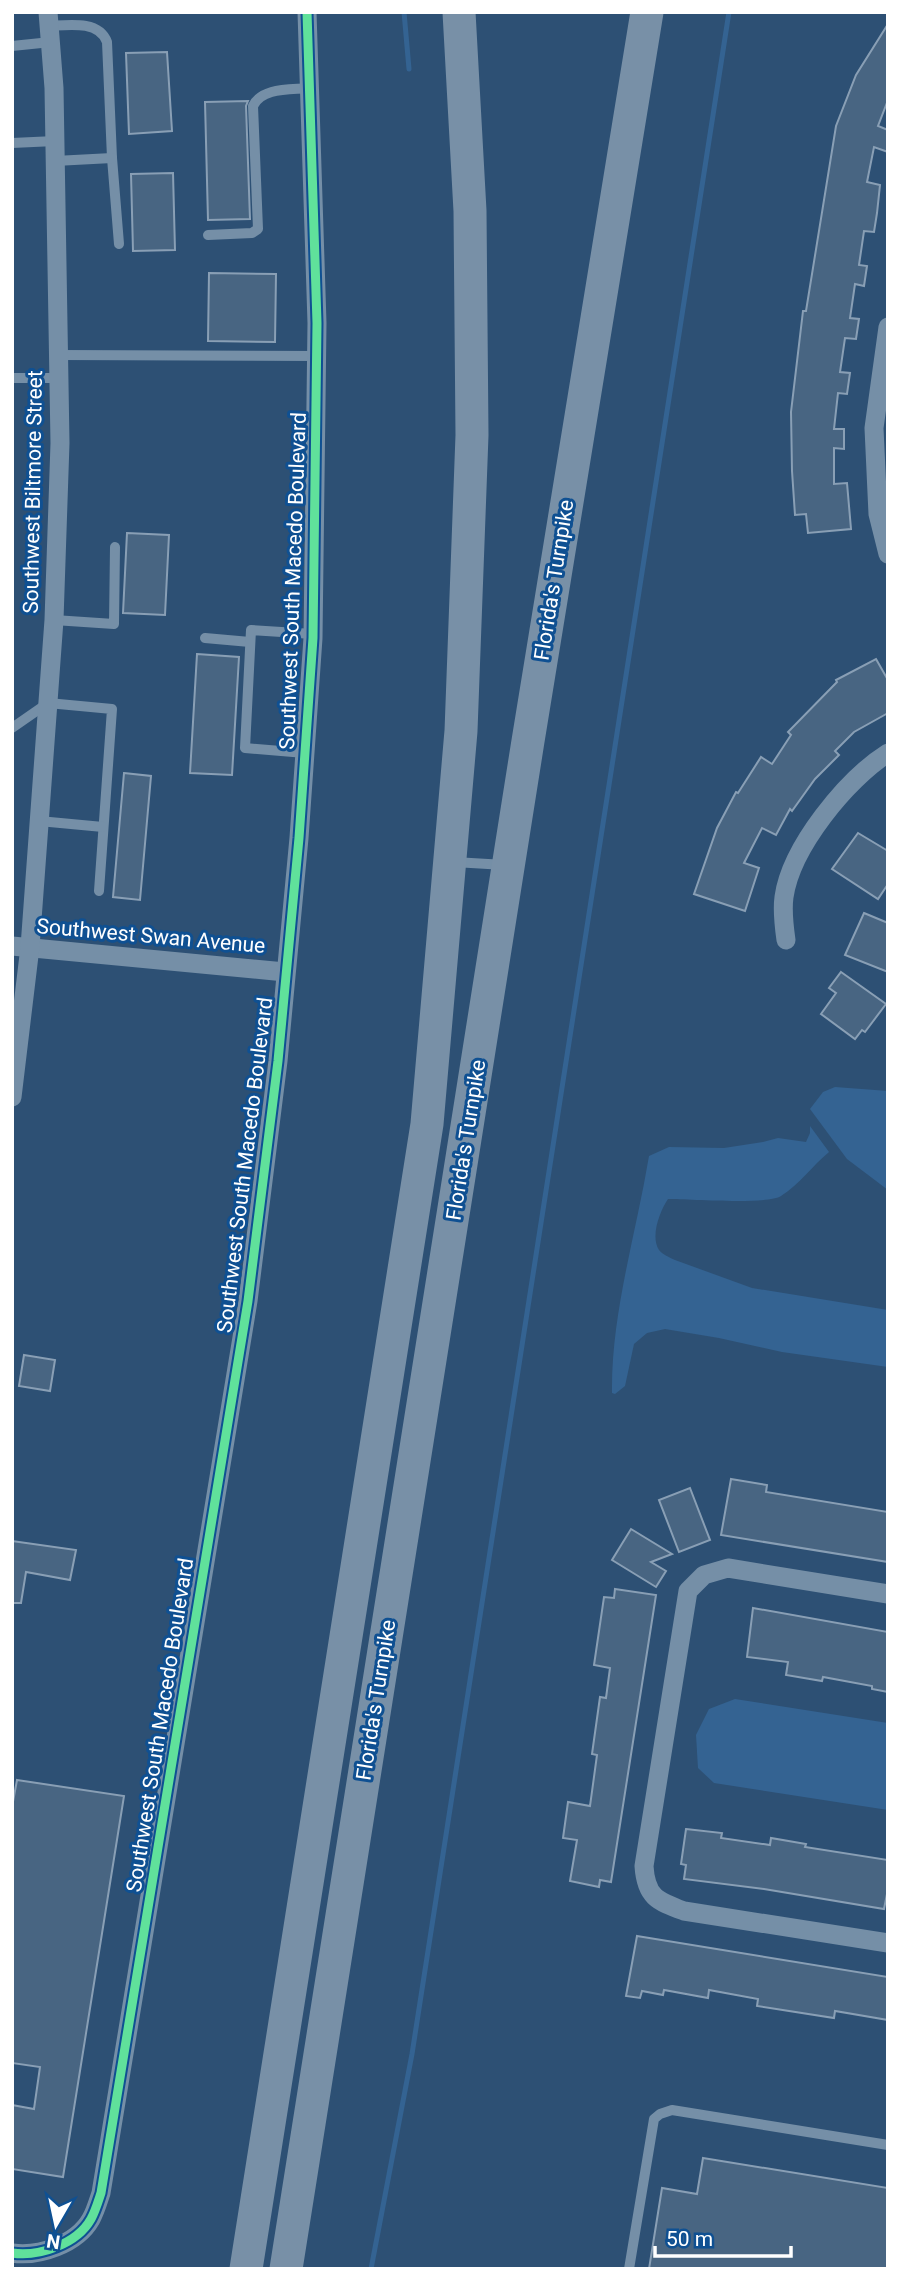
<svg xmlns="http://www.w3.org/2000/svg" width="900" height="2281" viewBox="0 0 900 2281" font-family="Roboto,sans-serif">
	<style>
		.water { fill: #346392 }
		.lines { fill: none; stroke-linecap: round; stroke-linejoin: round }
		.stream { stroke: #346392; stroke-width: 5 }
		.building { fill: #486582; stroke: #899fb5; stroke-width: 2 }
		.service { stroke: #758fa7; stroke-width: 10 }
		.minor { stroke: #758fa7; stroke-width: 19 }
		.motorway { stroke: #7890a7; stroke-width: 33 }
		.cycleway-casing { stroke: #0f5092; stroke-width: 13 }
		.cycleway { stroke: #60e19b; stroke-width: 9 }
		.labels { text-anchor: middle; dominant-baseline: central; stroke-width: 6; stroke-linejoin: round; paint-order: stroke }
		.street-label { font-size: 21px; fill: #fff; stroke: #0f5092 }
	</style>
	<rect width="100%" height="100%" fill="#2d5074"/>
	<g class="water">
		<polygon points="835,1087 888,1091 888,1190 847,1159 810,1109 823,1092"/>
		<path d="M810 1126 829 1152C812 1166 800 1184 781 1196 768 1205 688 1199 668 1199 660 1211 650 1236 659 1250 663 1255 669 1257 675 1260L752 1288 888 1310V1367L782 1352 719 1338 665 1329 647 1333 634 1344 625 1386 615 1394 612 1393C611 1313 636 1235 649 1156L669 1147 724 1148 763 1142 778 1138 806 1142 810 1133Z"/>
		<polygon points="735,1699 888,1723 888,1810 714,1783 698,1768 696,1735 709,1709"/>
	</g>
	<g class="lines">
		<g class="stream">
			<polyline points="404,12 409,69"/>
			<polyline points="371,2269 412,2054 729,12"/>
		</g>
	</g>
	<g class="building">
		<polygon points="888,24 888,100 878,126 888,130 888,152 874,147 867,182 880,185 877,213 874,232 864,231 859,265 867,266 864,286 855,284 850,318 859,319 856,339 845,338 840,372 850,373 847,394 838,393 834,429 844,429 844,449 834,448 834,484 847,483 851,529 808,533 806,514 795,515 792,471 791,412 803,311 806,311 836,126 856,75"/>
		<polygon points="167,52 172,131 129,134 126,53"/>
		<polygon points="248,101 246,106 250,219 208,220 205,102"/>
		<polygon points="173,173 175,250 133,251 131,174"/>
		<polygon points="209,273 276,274 275,342 208,341"/>
		<polygon points="127,533 169,535 165,615 123,613"/>
		<polygon points="197,654 239,657 232,775 190,773"/>
		<polygon points="876,659 888,680 888,713 854,732 835,751 839,755 815,779 792,811 790,809 776,835 762,828 744,863 759,868 745,911 694,894 717,828 736,792 738,793 761,757 772,764 791,735 788,732 837,682 836,680"/>
		<polygon points="124,773 151,776 140,900 113,897"/>
		<polygon points="858,833 888,851 888,884 878,899 832,869"/>
		<polygon points="864,913 888,923 888,972 845,955"/>
		<polygon points="841,972 886,1004 865,1032 862,1030 855,1039 821,1014 836,993 829,988"/>
		<polygon points="24,1355 55,1360 50,1391 19,1386"/>
		<polygon points="731,1479 767,1485 766,1492 888,1512 888,1562 721,1535"/>
		<polygon points="690,1488 710,1540 679,1552 659,1500"/>
		<polygon points="631,1529 672,1554 651,1562 666,1571 656,1587 612,1560"/>
		<polygon points="12,1541 76,1550 70,1580 26,1572 21,1603 12,1603"/>
		<polygon points="615,1589 656,1595 611,1882 600,1880 599,1887 570,1881 577,1840 563,1838 568,1802 590,1806 597,1755 592,1754 600,1697 606,1698 610,1668 594,1665 604,1597 614,1598"/>
		<polygon points="753,1608 888,1632 888,1692 872,1689 872,1686 823,1677 822,1681 786,1675 788,1662 747,1657"/>
		<polygon points="17,1780 124,1796 63,2177 12,2169 12,2105 34,2109 40,2067 12,2063 12,1807"/>
		<polygon points="686,1829 722,1833 721,1838 770,1845 771,1838 806,1844 805,1847 888,1860 888,1889 884,1909 764,1889 684,1879 686,1865 681,1864"/>
		<polygon points="637,1936 888,1977 888,2020 835,2011 834,2018 757,2006 758,1999 709,1990 708,1998 664,1990 663,1995 642,1991 640,1998 626,1996"/>
		<polygon points="703,2158 888,2188 888,2269 649,2269 662,2188 697,2194"/>
	</g>
	<g class="lines">
		<g class="service">
			<path d="M49 26C68 25 99 20 107 42L112 158 119 244"/>
			<polyline points="12,46 51,42"/>
			<polyline points="12,143 55,141"/>
			<polyline points="55,161 112,158"/>
			<path d="M208 235 252 233 258 229 253 106C262 87 291 90 309 88"/>
			<polyline points="58,355 317,356"/>
			<polyline points="12,378 58,378"/>
			<polyline points="54,620 114,624 115,547"/>
			<polyline points="205,638 250,642"/>
			<polyline points="12,728 48,703 112,709 99,891"/>
			<polyline points="305,753 245,748 251,630 313,634"/>
			<polyline points="39,821 103,827"/>
			<polyline points="454,862 505,865"/>
			<polyline points="629,2269 654,2119 660,2114 672,2110 888,2145"/>
		</g>
		<g class="minor">
			<polyline points="888,327 874,428 878,514 888,554"/>
			<path d="M786 940C784 926 782 911 784 897 791 847 847 779 888 753"/>
			<polyline points="12,946 285,972"/>
			<polyline points="12,1097 30,947 54,620 60,443 54,88 48,12"/>
			<path d="M888 1594 728 1568 704 1575 688 1591 644 1866C646 1897 657 1901 684 1911L888 1943"/>
			<path d="M12 2253C39 2257 77 2244 91 2219 95 2212 98 2202 101 2193L248 1301 278 1061 299 838 313 638 317 323 307 12"/>
		</g>
		<g class="motorway">
			<polyline points="246,2269 427,1124 461,731 472,435 470,211 459,12"/>
			<polyline points="286,2269 528,741 647,12"/>
		</g>
		<defs>
			<path id="cycleway" d="M12 2253C39 2257 77 2244 91 2219 95 2212 98 2202 101 2193L248 1301 278 1061 299 838 313 638 317 323 307 12"/>
		</defs>
		<use href="#cycleway" class="cycleway-casing"/>
		<use href="#cycleway" class="cycleway"/>
	</g>
	<g class="labels">
		<g class="street-label">
			<text transform="translate(33 492) rotate(-89)">Southwest Biltmore Street</text>
			<text transform="translate(554 580) rotate(-81)">Florida's Turnpike</text>
			<text transform="translate(293 581) rotate(-88)">Southwest South Macedo Boulevard</text>
			<text transform="translate(151 936) rotate(5)">Southwest Swan Avenue</text>
			<text transform="translate(466 1140) rotate(-81)">Florida's Turnpike</text>
			<text transform="translate(245 1165) rotate(-83)">Southwest South Macedo Boulevard</text>
			<text transform="translate(376 1700) rotate(-81)">Florida's Turnpike</text>
			<text transform="translate(160 1725) rotate(-81)">Southwest South Macedo Boulevard</text>
		</g>
	</g>
	<rect width="900" height="2281" fill="none" stroke="#ffffff" stroke-width="28"/>
	<g transform="translate(56 2225) rotate(189)" stroke="#0f5092" stroke-width="5" paint-order="stroke">
	<path d="M0-5L12 26L0 18L-12 26Z" fill="#ffffff"/>
	<text y="-10" font-size="19" font-weight="bold" text-anchor="middle" fill="#ffffff">N</text>
	</g>
	<path d="M655 2246v10h136v-10" fill="none" stroke="#ffffff" stroke-width="3.5"/>
	<text x="666" y="2246" font-size="21" fill="#ffffff" stroke="#0f5092" stroke-width="5" paint-order="stroke">50 m</text>
</svg>
